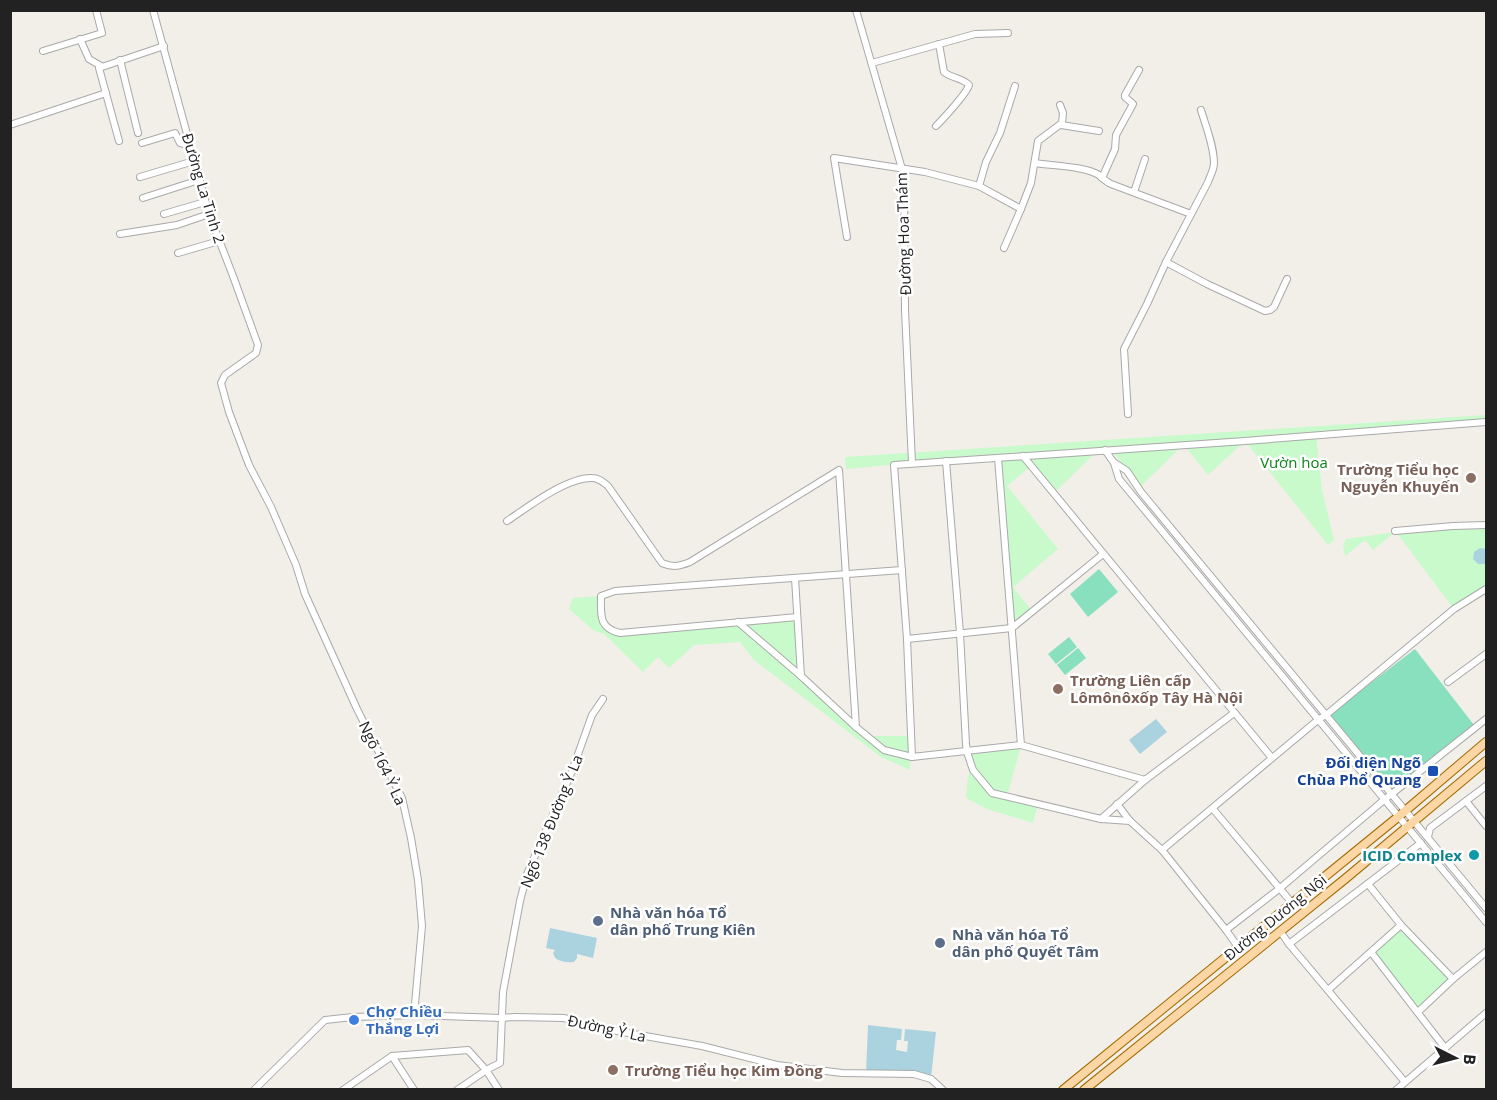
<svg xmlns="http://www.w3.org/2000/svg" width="1497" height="1100" viewBox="0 0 1497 1100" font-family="'Open Sans',sans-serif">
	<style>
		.park { fill: #c8facc }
		.pitch { fill: #88e0be }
		.water { fill: #aad3df }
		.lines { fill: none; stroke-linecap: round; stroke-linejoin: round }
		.minor-casing { stroke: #a9a9a9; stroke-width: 8 }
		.major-casing { stroke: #a06b00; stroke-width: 10 }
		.minor { stroke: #fff; stroke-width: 6 }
		.major { stroke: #fcd6a4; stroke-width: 8 }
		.education-dot { fill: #8d6e63; stroke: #fff; stroke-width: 2 }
		.transit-dot { fill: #1a4fb4; stroke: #fff; stroke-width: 2 }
		.culture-dot { fill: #0f9aa8; stroke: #fff; stroke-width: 2 }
		.service-dot { fill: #5c6f8a; stroke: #fff; stroke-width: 2 }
		.shop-dot { fill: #3f7fe0; stroke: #fff; stroke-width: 2 }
		.labels { text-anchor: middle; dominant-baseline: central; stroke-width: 5; stroke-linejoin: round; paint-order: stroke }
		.street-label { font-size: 15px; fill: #222; stroke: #fff }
		.park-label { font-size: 15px; fill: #0c8416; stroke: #fff }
		.education-label { font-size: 15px; font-weight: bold; fill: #785e54; stroke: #fff; text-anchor: start }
		.transit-label { font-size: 15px; font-weight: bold; fill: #164399; stroke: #fff; text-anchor: end }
		.culture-label { font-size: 15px; font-weight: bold; fill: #0d838f; stroke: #fff; text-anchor: end }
		.service-label { font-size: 15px; font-weight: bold; fill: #4e5e75; stroke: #fff; text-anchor: start }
		.shop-label { font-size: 15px; font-weight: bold; fill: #366cbe; stroke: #fff; text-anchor: start }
	</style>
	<rect width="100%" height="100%" fill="#f2efe9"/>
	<g class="park">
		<polygon points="1486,415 1486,422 1316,435 1322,490 1334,540 1328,545 1245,441 912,463 846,469 845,457"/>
		<polygon points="1245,441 1208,475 1184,445"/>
		<polygon points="1183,445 1139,488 1112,450"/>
		<polygon points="1097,451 1054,493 1025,457"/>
		<polygon points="1023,457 1031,466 1007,486 1058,549 1013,587 1032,611 1012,627 998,458"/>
		<polygon points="1486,525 1486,590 1454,609 1396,532"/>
		<polygon points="1395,532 1373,550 1365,540 1345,556 1343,546 1346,539"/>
		<polygon points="601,596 598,618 609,633 621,635 737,625 868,736 910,736 910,770 881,757 754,660 740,642 694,645 669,668 658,657 643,672 604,634 593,630 569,609 573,598"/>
		<polygon points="797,617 801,675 739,622"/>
		<polygon points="1021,746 1007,796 993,792 974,769 967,752"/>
		<polygon points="973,770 992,794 1038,804 1033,823 987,809 966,798 968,776"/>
		<polygon points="1401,926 1451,979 1418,1011 1373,953"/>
	</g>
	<g class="pitch">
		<polygon points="1099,569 1118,592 1088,617 1070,594"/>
		<polygon points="1069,637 1077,647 1056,664 1048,654"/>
		<polygon points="1078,648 1086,658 1065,675 1057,665"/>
		<polygon points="1415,649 1474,725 1393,791 1329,715"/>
	</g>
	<g class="water">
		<polygon points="1480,548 1486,549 1486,563 1485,564 1478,564 1473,559 1474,552"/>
		<polygon points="1156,719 1167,732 1140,754 1129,740"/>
		<path d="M550 928 597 938 593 958 577 954V958L574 962C567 963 561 962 555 958L553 953 555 950 546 948Z"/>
		<polygon points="868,1025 902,1029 901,1040 897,1040 896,1050 907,1052 908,1041 904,1041 905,1029 936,1032 931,1078 866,1073"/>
	</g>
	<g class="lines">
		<defs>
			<g id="minor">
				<polyline points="153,10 209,214 233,276 258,345 256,353 225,375 221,383 229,412 249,465 271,507 296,565 305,594 357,709 402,798 411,838 418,880 422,926 414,1015"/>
				<polyline points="856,10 902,169 904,184 905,310 912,463"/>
				<polyline points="80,39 89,59 101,66"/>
				<polyline points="43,51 102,33 96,10"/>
				<polyline points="120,60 138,133"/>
				<polyline points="872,63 975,34 1008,33"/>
				<polyline points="10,125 106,93"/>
				<polyline points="1061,125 1099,131"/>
				<path d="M936 126C943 119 967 93 969 85 963 78 951 78 944 72L939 44"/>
				<polyline points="119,141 99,68 164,46"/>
				<polyline points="142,143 175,133 180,143 189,145"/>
				<path d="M1035 163C1053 166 1084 166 1099 175 1103 178 1106 182 1111 184L1191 214"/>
				<polyline points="140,177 194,161"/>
				<polyline points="1102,178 1115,149 1116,135 1133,104 1125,97 1125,95 1139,70"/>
				<polyline points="979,186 986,162 1000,133 1015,86"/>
				<polyline points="1134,192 1145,159"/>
				<polyline points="143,198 199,180"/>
				<polyline points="164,214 205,202"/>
				<polyline points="120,234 177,225 209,214"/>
				<polyline points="847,237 834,158 925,172 979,186 1021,209"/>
				<polyline points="1004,248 1021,209 1031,183 1038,141 1062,123 1063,113 1060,105"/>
				<polyline points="178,253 219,241"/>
				<polyline points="1166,262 1207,284 1265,311 1270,310 1274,307 1287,279"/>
				<path d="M1128 414 1124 349 1147 304 1166 262 1208 182C1210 176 1214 170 1214 163 1214 146 1206 127 1201 110"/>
				<polyline points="1105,450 1114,463 1119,479 1486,922"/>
				<polyline points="1023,456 1272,758"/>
				<polyline points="998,458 1021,745"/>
				<polyline points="946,461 960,633 966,744 967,752 973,770 992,793 1101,819 1130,821 1162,850 1226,930 1238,947"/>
				<polyline points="1115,463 1127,471 1141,492 1486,908"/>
				<path d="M507 521C528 507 567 477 592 478 599 478 603 482 608 486L662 563C673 568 680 566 690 562L839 470 856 727"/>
				<polyline points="1395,531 1453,526 1486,525"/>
				<polyline points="795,578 801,676 856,727 884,750 912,757"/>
				<path d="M797 617 620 633C598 628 601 614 601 596L615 591 902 570"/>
				<polyline points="738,622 801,676"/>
				<polyline points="907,639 1012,628 1103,554"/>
				<polyline points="1448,682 1486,654"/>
				<polyline points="1234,713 1145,780 1021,745 912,757 907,639 894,465 1245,441 1486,422"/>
				<polyline points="1466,801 1486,826"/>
				<polyline points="1117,804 1130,821"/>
				<polyline points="1213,809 1292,903"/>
				<polyline points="1101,819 1145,780"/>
				<polyline points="1428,837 1430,828 1486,786"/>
				<polyline points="1162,850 1319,719 1326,715 1454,609 1486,589"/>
				<polyline points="1368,884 1401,925 1453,979 1486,952"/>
				<polyline points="1226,930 1279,889 1384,800 1486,719"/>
				<polyline points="1280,931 1289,944 1405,1082"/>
				<polyline points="1289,944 1421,843"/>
				<polyline points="1371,952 1445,1048"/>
				<polyline points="1328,990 1401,925"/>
				<polyline points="1418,1012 1453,979"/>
				<polyline points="392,1056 414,1090"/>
				<polyline points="254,1090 325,1020 353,1017 414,1015 501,1018 515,1017 564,1018 611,1030 702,1046 777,1065 842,1073 914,1074 931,1079 943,1090"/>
				<polyline points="343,1090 392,1056 468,1050 486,1070 499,1090"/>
				<polyline points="457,1090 488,1069 500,1063 503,992 520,901 527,874 572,771 592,715 603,699"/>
				<polyline points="1396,1090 1486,1013"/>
			</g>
			<g id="major">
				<polyline points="1063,1090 1398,817 1486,742"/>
				<polyline points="1084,1090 1345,879 1486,761"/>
			</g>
		</defs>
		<use href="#minor" class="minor-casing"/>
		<use href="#major" class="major-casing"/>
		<use href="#minor" class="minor"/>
		<use href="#major" class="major"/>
	</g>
	<g class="education-dot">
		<circle cx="1471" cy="478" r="6"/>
		<circle cx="1058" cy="689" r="6"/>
		<circle cx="613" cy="1070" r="6"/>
	</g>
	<rect class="transit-dot" x="1427" y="765" width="12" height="12" rx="3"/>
	<circle class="culture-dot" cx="1474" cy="855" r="6"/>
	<g class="service-dot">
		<circle cx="598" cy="921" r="6"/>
		<circle cx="940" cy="943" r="6"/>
	</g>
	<circle class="shop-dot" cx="354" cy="1020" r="6"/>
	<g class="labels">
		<g class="street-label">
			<text transform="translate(204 188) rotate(73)">Đường La Tinh 2</text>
			<text transform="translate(903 234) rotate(-92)">Đường Hoa Thám</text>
			<text transform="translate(383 763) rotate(65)">Ngõ 164 Ỷ La</text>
			<text transform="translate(551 821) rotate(-68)">Ngõ 138 Đường Ỷ La</text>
			<text transform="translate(1275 917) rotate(-39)">Đường Dương Nội</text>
			<text transform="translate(607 1028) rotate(12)">Đường Ỷ La</text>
		</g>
		<g class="park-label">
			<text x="1294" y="462">Vườn hoa</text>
		</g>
		<g class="education-label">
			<text x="1459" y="469" text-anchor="end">Trường Tiểu học<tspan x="1459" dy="17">Nguyễn Khuyến</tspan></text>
			<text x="1070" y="680">Trường Liên cấp<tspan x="1070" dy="17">Lômônôxốp Tây Hà Nội</tspan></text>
			<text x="625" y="1070">Trường Tiểu học Kim Đồng</text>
		</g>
		<g class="transit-label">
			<text x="1421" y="762">Đối diện Ngõ<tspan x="1421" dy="17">Chùa Phổ Quang</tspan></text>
		</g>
		<g class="culture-label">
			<text x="1462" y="855">ICID Complex</text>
		</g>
		<g class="service-label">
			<text x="610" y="912">Nhà văn hóa Tổ<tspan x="610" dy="17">dân phố Trung Kiên</tspan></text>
			<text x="952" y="934">Nhà văn hóa Tổ<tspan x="952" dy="17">dân phố Quyết Tâm</tspan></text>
		</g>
		<g class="shop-label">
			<text x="366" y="1011">Chợ Chiều<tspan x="366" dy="17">Thắng Lợi</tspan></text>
		</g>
	</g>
	<rect width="1497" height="1100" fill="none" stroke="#222222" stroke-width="24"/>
	<g transform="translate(1455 1058) rotate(96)" stroke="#ffffff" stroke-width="4.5" paint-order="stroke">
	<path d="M0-4.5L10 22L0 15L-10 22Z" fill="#222222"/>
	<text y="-9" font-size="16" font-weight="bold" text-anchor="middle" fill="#222222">B</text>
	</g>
</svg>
